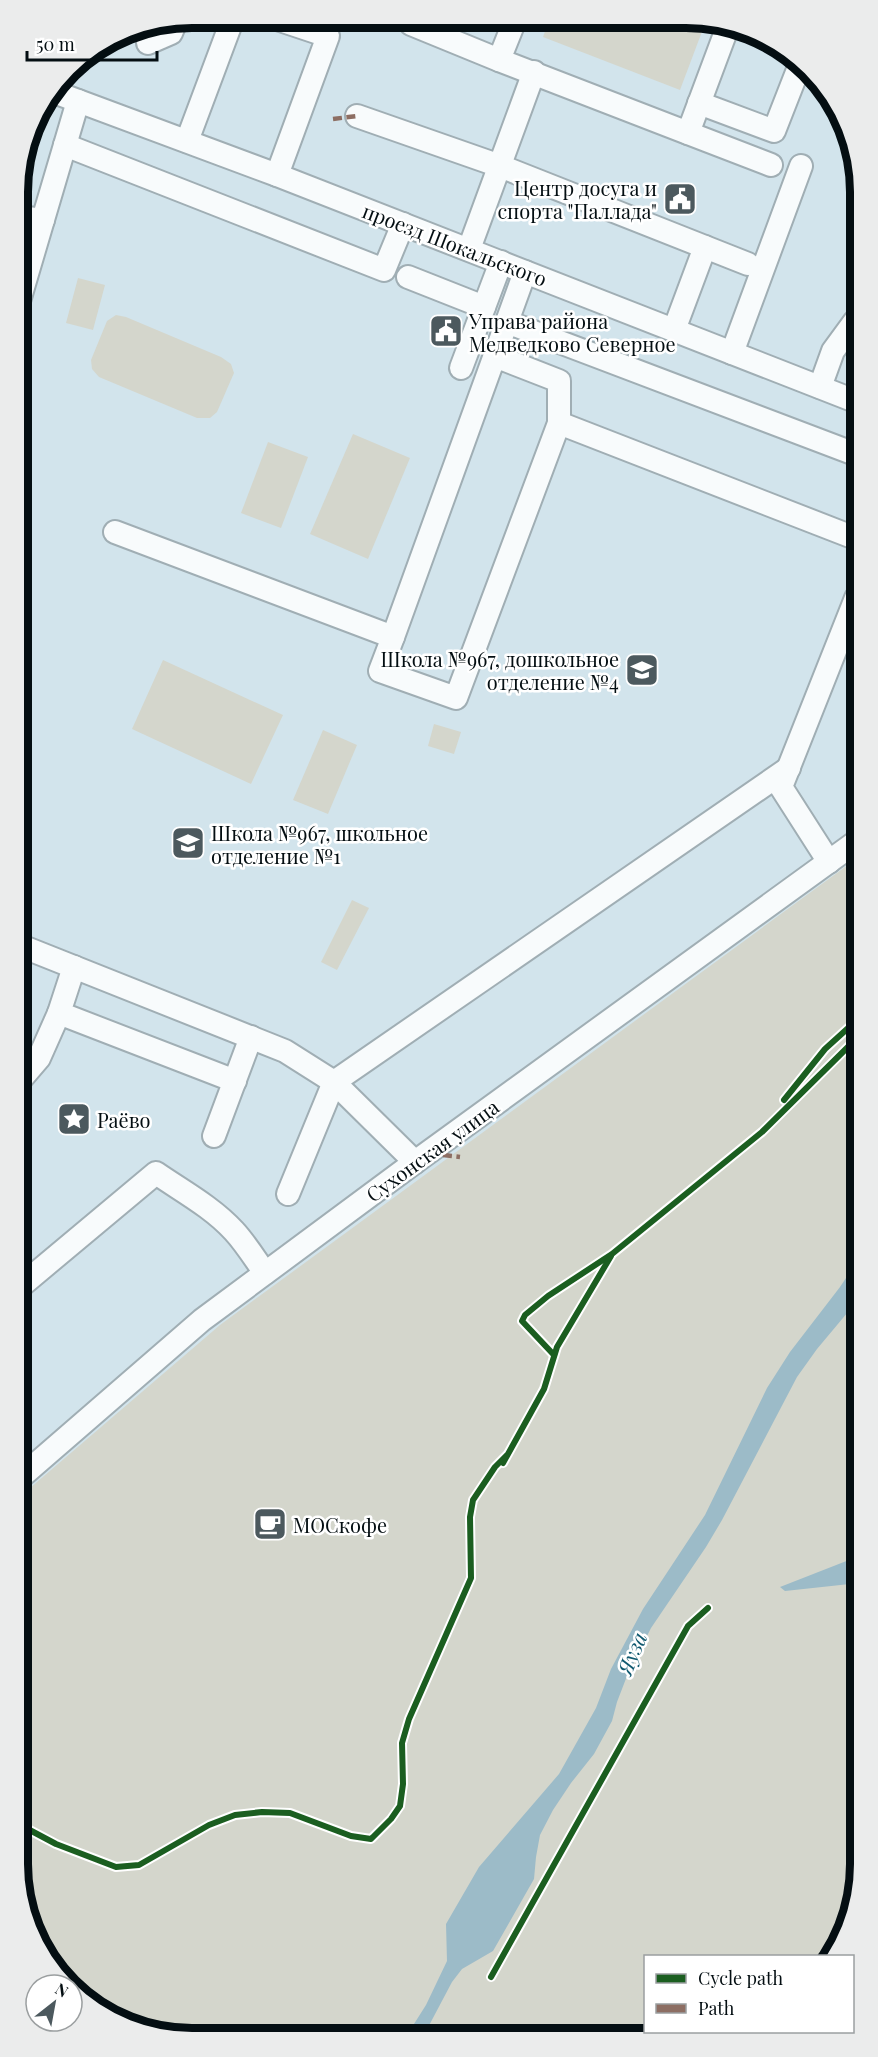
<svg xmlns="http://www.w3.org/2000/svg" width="878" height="2057" viewBox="0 0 878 2057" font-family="'Playfair Display',serif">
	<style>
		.green { fill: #d4d6cc }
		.water { fill: #9cbbc8 }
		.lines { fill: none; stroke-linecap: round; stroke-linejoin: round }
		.minor-casing { stroke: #a0aeb4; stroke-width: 26 }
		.minor { stroke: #f8fbfc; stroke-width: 22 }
		.quiet { stroke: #8d6e63; stroke-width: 4.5; stroke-dasharray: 9 4.5; stroke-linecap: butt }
		.cycleway-casing { stroke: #fff; stroke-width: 10 }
		.cycleway { stroke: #1b5e20; stroke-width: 6 }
		.labels { text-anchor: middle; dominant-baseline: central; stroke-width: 5; stroke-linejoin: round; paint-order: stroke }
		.poi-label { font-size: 20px; fill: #040e12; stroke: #fff; text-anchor: start }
		.street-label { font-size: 20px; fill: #040e12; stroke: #fff }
		.water-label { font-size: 21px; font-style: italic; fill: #10596f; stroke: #fff }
		.rim { fill: none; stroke: #040e12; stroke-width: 8 }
	</style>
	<rect width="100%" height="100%" fill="#d2e4ec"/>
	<g class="green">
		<polygon points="549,20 706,21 680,90 543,37"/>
		<polygon points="78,278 105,285 93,330 66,323"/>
		<polygon points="116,315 126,317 221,357 231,364 234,373 217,412 210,418 197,418 99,377 92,369 91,360 107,321"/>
		<polygon points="353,434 410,458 368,559 310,534"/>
		<polygon points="268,442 308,457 281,528 241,513"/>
		<polygon points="163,660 283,715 251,784 132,729"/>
		<polygon points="434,724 461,732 454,754 428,746"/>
		<polygon points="323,730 357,745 328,814 293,800"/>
		<polygon points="856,859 860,1876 847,1931 831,1956 646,1956 646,2032 734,2032 730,2033 159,2036 77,1995 24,1909 23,1494 220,1325"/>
		<polygon points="352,900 369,908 337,970 321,962"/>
	</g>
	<g class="water">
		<polygon points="858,1260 858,1300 817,1349 797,1377 722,1520 706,1547 651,1628 627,1676 617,1702 612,1721 594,1754 571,1783 553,1810 540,1835 536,1857 534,1879 493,1951 462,1969 452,1982 424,2035 407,2035 426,2005 447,1961 446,1924 479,1867 559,1774 596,1708 611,1669 643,1609 705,1515 767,1388 790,1352 840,1287"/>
		<polygon points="859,1559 859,1583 785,1591 780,1587 849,1560"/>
	</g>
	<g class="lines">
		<defs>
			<g id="minor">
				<polyline points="277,19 328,36 277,175"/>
				<polyline points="515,20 499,60 688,133 728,26"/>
				<polyline points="411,24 499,60"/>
				<polyline points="148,43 171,33 176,21"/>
				<polyline points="54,92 277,175 855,401"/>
				<polyline points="699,103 774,131 801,62"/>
				<polyline points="357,116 500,166 748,264"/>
				<polyline points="688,133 771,165"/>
				<polyline points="187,141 233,18"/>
				<polyline points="65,145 384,270 403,224"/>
				<polyline points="19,217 43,220"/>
				<polyline points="469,249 534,72"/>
				<polyline points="408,277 484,307 501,262"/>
				<polyline points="19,301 78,101"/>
				<polyline points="507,322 855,454"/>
				<polyline points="674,330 705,247"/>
				<polyline points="732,353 801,166"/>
				<polyline points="495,356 559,381 559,423 456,698 380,671 393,637 525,272"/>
				<polyline points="461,368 484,307"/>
				<polyline points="820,387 833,351 855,321"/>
				<polyline points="559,423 855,538"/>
				<polyline points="115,532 393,637"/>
				<polyline points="829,862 781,787 856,598"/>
				<polyline points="21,946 285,1051 334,1082 789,768"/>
				<polyline points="74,967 59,1013 235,1081"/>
				<polyline points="21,1079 39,1058 59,1013"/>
				<polyline points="214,1136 251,1037"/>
				<polyline points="288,1194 334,1082 415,1162"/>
				<path d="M22 1285 156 1173C182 1191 212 1207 234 1231 246 1244 255 1259 265 1273"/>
				<polyline points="22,1476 202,1320 415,1162 856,842"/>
			</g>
		</defs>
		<use href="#minor" class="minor-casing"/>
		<use href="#minor" class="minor"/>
		<g class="quiet">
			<polyline points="333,119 357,116"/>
			<polyline points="443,1155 460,1157"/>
		</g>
		<defs>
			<g id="cycleway">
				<polyline points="784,1100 825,1049 857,1020"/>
				<polyline points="554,1355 522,1321 525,1315 548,1296 612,1254 762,1132 857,1038"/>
				<polyline points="503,1463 544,1389 557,1347 611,1256"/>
				<polyline points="24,1827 56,1844 116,1867 139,1865 209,1825 235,1815 262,1812 290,1813 351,1836 371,1839 391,1819 400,1806 403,1784 402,1743 409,1719 471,1578 470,1517 473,1500 495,1467 506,1456"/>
				<polyline points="491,1977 688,1626 708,1608"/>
			</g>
		</defs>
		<use href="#cycleway" class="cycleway-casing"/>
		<use href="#cycleway" class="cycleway"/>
	</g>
	<defs>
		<symbol id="civic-square" viewBox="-11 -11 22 22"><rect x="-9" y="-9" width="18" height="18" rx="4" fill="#4c595e" stroke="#fff"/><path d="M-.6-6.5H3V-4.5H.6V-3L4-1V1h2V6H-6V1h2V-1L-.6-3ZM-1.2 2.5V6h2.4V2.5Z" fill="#fff"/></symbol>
		<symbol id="school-square" viewBox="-11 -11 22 22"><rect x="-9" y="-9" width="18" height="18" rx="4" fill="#4c595e" stroke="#fff"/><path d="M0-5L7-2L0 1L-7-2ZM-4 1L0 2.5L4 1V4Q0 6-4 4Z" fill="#fff"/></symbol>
		<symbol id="sight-square" viewBox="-11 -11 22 22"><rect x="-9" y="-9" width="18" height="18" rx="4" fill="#4c595e" stroke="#fff"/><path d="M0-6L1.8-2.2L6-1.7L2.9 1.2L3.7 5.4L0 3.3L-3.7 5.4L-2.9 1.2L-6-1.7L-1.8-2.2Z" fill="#fff"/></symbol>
		<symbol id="cafe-square" viewBox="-11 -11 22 22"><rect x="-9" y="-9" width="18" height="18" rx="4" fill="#4c595e" stroke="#fff"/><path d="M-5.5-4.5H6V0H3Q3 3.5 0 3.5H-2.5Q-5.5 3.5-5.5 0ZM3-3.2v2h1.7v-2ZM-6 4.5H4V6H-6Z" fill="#fff"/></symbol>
	</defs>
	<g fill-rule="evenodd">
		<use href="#civic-square" x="661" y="180" width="38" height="38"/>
		<use href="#civic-square" x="427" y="312" width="38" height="38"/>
		<use href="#school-square" x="623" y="651" width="38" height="38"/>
		<use href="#school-square" x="169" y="824" width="38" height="38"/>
		<use href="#sight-square" x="55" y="1100" width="38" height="38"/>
		<use href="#cafe-square" x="251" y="1505" width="38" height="38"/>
	</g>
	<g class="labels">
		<g class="poi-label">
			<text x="657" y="187" text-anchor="end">Центр досуга и<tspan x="657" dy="23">спорта "Паллада"</tspan></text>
			<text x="469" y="320">Управа района<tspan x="469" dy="23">Медведково Северное</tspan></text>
			<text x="619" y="658" text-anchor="end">Школа №967, дошкольное<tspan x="619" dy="23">отделение №4</tspan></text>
			<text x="211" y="832">Школа №967, школьное<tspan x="211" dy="23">отделение №1</tspan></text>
			<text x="97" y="1119">Раёво</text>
			<text x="293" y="1524">МОСкофе</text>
		</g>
		<g class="street-label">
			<text transform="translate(455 244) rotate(21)">проезд Шокальского</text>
			<text transform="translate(432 1150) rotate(-36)">Сухонская улица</text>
		</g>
		<g class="water-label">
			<text transform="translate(631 1653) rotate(-67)">Яуза</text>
		</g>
	</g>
	<path d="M0 0H878V2057H0ZM192 28H686A164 164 0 0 1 850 192V1864A164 164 0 0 1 686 2028H192A164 164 0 0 1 28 1864V192A164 164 0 0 1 192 28Z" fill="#ebecec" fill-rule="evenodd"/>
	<path class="rim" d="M192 28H686A164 164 0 0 1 850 192V1864A164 164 0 0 1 686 2028H192A164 164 0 0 1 28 1864V192A164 164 0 0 1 192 28Z"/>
	<rect x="644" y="1955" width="210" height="78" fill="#ffffff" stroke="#9b9fa0" stroke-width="1.5"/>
	<rect x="656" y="1974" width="30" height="9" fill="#1b5e20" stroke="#9b9fa0" stroke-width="1.5"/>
	<text x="698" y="1985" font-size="18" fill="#040e12">Cycle path</text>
	<rect x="656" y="2004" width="30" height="9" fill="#8d6e63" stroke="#9b9fa0" stroke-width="1.5"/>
	<text x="698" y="2015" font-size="18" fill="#040e12">Path</text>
	<g transform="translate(54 2003) rotate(31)"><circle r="28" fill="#ffffff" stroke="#9b9fa0" stroke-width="1.5"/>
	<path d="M0-4.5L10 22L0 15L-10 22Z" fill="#4c595e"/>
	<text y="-9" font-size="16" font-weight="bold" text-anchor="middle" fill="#040e12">N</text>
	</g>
	<path d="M27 51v9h130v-9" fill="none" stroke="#040e12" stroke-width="3"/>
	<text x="36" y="51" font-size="18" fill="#040e12" stroke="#ffffff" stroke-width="4.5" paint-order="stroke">50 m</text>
</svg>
